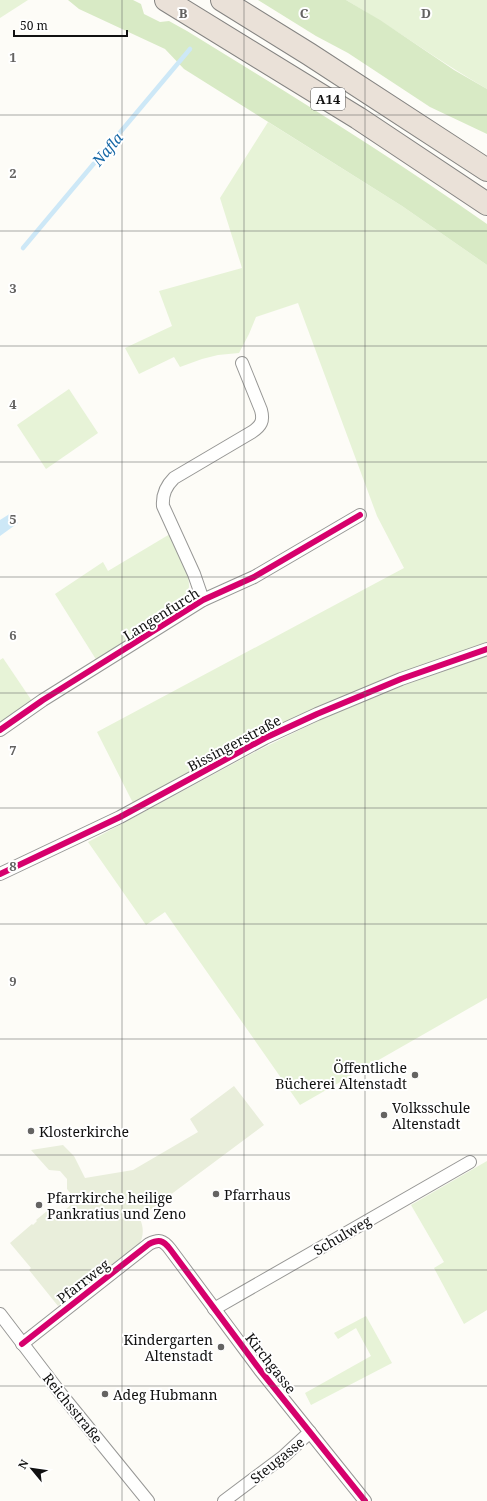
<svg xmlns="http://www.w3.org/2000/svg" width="487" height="1501" viewBox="0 0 487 1501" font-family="'Noto Serif',serif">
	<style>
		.green { fill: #e7f3d7 }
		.forest { fill: #d8eac5 }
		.cemetery { fill: #e9eedb }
		.water { fill: #cde8f7 }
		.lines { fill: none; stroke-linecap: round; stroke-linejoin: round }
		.stream { stroke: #cde8f7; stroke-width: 4.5 }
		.minor-casing { stroke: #979795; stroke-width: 14 }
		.motorway-casing { stroke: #858482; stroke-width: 24 }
		.minor { stroke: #fffffe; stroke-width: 12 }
		.motorway { stroke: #eae1d8; stroke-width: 22 }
		.cycleway-casing { stroke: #fff; stroke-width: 8 }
		.cycleway { stroke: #d6006c; stroke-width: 6 }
		.grid { fill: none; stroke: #646362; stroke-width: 1; stroke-opacity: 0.55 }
		.poi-dot { fill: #646362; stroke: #fff; stroke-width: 1.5 }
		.labels { text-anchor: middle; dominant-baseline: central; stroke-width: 4; stroke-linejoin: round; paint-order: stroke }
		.shield { fill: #fff; stroke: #585858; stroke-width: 1 }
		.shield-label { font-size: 13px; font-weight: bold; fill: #111 }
		.street-label { font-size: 14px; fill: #111; stroke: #fff }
		.poi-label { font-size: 14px; fill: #111; stroke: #fff; text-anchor: start }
		.water-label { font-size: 15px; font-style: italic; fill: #1768a6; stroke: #fff }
		.grid-label { font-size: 13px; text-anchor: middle; font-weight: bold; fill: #646362; stroke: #fff; stroke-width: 4; stroke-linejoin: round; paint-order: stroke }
	</style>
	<rect width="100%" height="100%" fill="#fdfcf7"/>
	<g class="green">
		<polygon points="0,0 28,0 0,18"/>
		<path d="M346 0H487V89C439 61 394 28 346 0Z"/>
		<polygon points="268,122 402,206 487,265 487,643 400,673 133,803 97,732 404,568 377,516 298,303 256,317 249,334 239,353 218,355 202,359 180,367 174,357 139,374 125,348 172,326 159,291 242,268 220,198"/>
		<polygon points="69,389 98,433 46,469 17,425"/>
		<path d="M170 534C176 548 190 572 189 587 188 597 182 604 176 612L97 661 55 594 103 562 108 571Z"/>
		<polygon points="487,656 487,998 300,1105 165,912 146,925 88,842 257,751 322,719 404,685"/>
		<polygon points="3,658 32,701 0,724 0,660"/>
		<polygon points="487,1161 487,1310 464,1324 434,1268 444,1262 411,1205"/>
		<polygon points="366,1316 392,1363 311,1405 305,1393 371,1356 356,1328 338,1339 334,1333"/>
	</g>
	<g class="forest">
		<path d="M68 0H133L141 4 144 14 160 22 169 21 187 31C288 93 390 156 487 224V265L402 206 184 69 165 49 79 9Z"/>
		<polygon points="258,0 346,0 380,20 454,70 487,89 487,134 430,107 348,53 316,36"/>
	</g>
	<path class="cemetery" d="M234 1086 264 1125 150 1210 140 1219C144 1228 144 1237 138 1246L58 1306 29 1270 31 1268 10 1243 32 1224 33 1225 37 1221 36 1220 47 1211 55 1219 59 1216 60 1217 62 1215 61 1214 76 1200 67 1189V1179L60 1171 49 1170 31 1150 63 1145 74 1156 85 1178 133 1170 198 1132 190 1119Z"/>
	<polygon class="water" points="11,513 18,523 0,536 0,520"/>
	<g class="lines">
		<polyline class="stream" points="23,248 190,49"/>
		<defs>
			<g id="minor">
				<path d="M203 600 194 574 163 506C162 494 166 486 174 478L252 432C261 426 264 421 261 410L242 363"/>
				<polyline points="0,730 43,700 203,600 254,577 360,515"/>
				<polyline points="0,874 120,817 265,738 317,714 401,679 487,649"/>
				<polyline points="214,1309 470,1162"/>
				<polyline points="0,1314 61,1394 148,1501"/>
				<path d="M22 1344 149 1244C159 1239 163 1240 170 1249L260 1370 365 1501"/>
				<polyline points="224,1501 284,1456 310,1432"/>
			</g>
			<g id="motorway">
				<polyline points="166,0 358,118 487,204"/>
				<polyline points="222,0 309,54 487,170"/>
			</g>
		</defs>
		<use href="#minor" class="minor-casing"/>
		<use href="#motorway" class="motorway-casing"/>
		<use href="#minor" class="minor"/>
		<use href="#motorway" class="motorway"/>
		<defs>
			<g id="cycleway">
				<polyline points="0,730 43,700 203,600 254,577 360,515"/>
				<polyline points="0,874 120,817 265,738 317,714 401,679 487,649"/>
				<path d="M22 1344 149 1244C159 1239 163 1240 170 1249L260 1370 365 1501"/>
			</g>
		</defs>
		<use href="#cycleway" class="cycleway-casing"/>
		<use href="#cycleway" class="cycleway"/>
	</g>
	<path class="grid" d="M122 0V1501M244 0V1501M365 0V1501M0 115H487M0 231H487M0 346H487M0 462H487M0 577H487M0 693H487M0 808H487M0 924H487M0 1039H487M0 1155H487M0 1270H487M0 1386H487"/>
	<g class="poi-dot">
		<circle cx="415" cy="1075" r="4"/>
		<circle cx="384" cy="1115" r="4"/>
		<circle cx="31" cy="1131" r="4"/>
		<circle cx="216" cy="1194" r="4"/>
		<circle cx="39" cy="1205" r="4"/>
		<circle cx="221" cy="1347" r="4"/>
		<circle cx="105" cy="1394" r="4"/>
	</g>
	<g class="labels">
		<rect class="shield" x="311" y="88" width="34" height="22" rx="3"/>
		<g class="shield-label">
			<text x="328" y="99">A14</text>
		</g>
		<g class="street-label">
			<text transform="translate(161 614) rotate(-32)">Langenfurch</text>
			<text transform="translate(234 743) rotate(-28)">Bissingerstraße</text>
			<text transform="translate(342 1235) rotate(-30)">Schulweg</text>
			<text transform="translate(83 1281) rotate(-38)">Pfarrweg</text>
			<text transform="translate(271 1363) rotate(52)">Kirchgasse</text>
			<text transform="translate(73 1408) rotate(51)">Reichsstraße</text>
			<text transform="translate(277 1460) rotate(-39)">Steugasse</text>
		</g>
		<g class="poi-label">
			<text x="407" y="1067" text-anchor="end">Öffentliche<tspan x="407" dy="16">Bücherei Altenstadt</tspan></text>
			<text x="392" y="1107">Volksschule<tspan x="392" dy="16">Altenstadt</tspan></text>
			<text x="39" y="1131">Klosterkirche</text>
			<text x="224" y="1194">Pfarrhaus</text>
			<text x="47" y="1197">Pfarrkirche heilige<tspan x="47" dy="16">Pankratius und Zeno</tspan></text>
			<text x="213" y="1339" text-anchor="end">Kindergarten<tspan x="213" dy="16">Altenstadt</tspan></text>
			<text x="113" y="1394">Adeg Hubmann</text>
		</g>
		<g class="water-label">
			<text transform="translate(107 149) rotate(-50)">Nafla</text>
		</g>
	</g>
	<g class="grid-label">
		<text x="183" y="18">B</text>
		<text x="304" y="18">C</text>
		<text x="426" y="18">D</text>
		<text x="13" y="62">1</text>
		<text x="13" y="178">2</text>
		<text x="13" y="293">3</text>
		<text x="13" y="409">4</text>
		<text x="13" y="524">5</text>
		<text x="13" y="640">6</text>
		<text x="13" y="755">7</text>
		<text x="13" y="871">8</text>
		<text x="13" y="986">9</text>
	</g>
	<g transform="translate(32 1469) rotate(299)" stroke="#ffffff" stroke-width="3" paint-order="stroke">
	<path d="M0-3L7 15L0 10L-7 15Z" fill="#111111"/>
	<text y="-6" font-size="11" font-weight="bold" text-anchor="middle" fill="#111111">N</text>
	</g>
	<path d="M14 30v6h113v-6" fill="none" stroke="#111111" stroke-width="2"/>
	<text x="20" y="30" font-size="12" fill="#111111" stroke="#ffffff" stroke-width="3" paint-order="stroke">50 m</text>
</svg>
